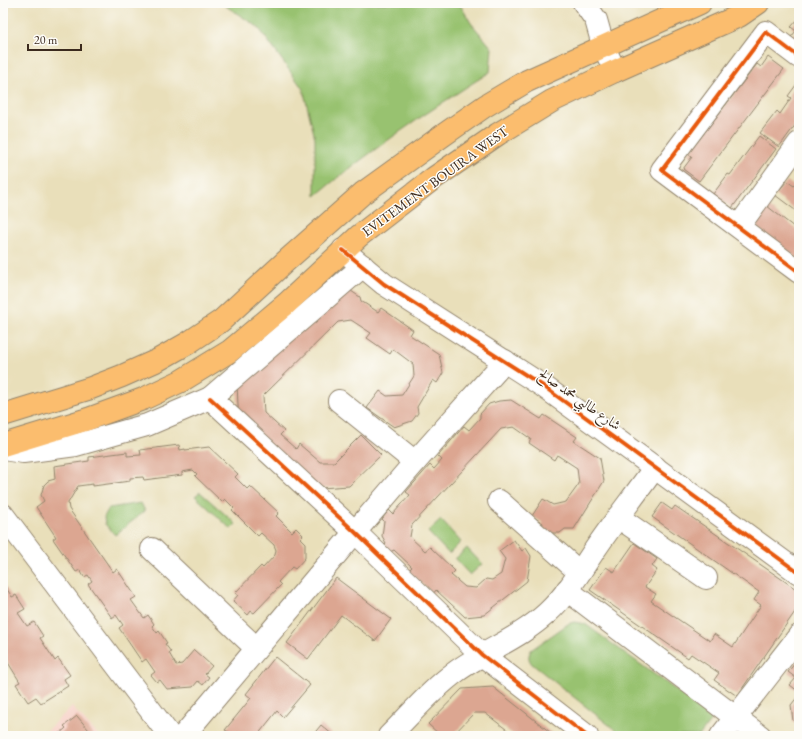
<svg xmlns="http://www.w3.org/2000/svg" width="802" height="739" viewBox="0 0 802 739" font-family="'EB Garamond',Amiri,serif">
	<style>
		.built { fill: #f7d1c7 }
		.green { fill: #98c26f; stroke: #6a7646 }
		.building { fill: #dca691 }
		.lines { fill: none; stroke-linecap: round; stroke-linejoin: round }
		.minor-casing { stroke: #92846c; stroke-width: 24 }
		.highway-casing { stroke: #92846c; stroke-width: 24 }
		.minor { stroke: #fff; stroke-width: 22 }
		.highway { stroke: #fbbd6e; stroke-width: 22 }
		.cycleway-casing { stroke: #fdfcf7; stroke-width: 6 }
		.cycleway { stroke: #e8590c; stroke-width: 4 }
		.labels { text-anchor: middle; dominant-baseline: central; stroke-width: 3; stroke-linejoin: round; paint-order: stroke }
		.street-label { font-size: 14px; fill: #3b2a1e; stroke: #fdfcf7 }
	</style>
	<rect width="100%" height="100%" fill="#fdfcf7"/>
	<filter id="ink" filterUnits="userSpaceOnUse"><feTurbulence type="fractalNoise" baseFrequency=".025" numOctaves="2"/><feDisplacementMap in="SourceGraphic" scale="8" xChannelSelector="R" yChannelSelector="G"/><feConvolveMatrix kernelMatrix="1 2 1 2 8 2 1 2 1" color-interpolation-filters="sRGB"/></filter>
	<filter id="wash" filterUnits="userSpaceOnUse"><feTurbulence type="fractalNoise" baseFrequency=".012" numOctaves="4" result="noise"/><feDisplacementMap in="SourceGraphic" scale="16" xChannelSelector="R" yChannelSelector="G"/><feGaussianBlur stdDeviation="0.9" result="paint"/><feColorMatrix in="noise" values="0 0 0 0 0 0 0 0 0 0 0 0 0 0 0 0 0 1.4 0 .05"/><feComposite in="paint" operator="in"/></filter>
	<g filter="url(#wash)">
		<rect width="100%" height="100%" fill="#e9dfba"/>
		<polygon class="built" points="72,707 99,736 40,736"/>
		<g class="green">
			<path d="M221 3H459L471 23 492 48 490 72C430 110 371 150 315 196V138L303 89 258 27Z"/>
			<polygon points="200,492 236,524 231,529 195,496"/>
			<polygon points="141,503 145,511 115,535 105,524 104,517 109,508"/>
			<polygon points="441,520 461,542 449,554 428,532"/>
			<polygon points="467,548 482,564 470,575 455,559"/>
			<path d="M574 622 585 624 709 714 711 720 699 736H623L532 664C528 659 528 656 531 650L568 624Z"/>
		</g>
		<g id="blocks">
			<g class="building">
				<polygon points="799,18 799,43 791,37 796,31 791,27"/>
				<polygon points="768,57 784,69 699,181 683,169 692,157 688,154 757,64 761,67"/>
				<polygon points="799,81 799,120 779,147 760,133 777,111 780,114 791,98 788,96"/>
				<polygon points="759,136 776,149 732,208 713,194 728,174 730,175"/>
				<polygon points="799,180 799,213 775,195 787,181 794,186"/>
				<polygon points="767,206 799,231 799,260 753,225"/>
				<polygon points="351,291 360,297 361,301 378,312 381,308 413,330 410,335 439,354 443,373 437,383 433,380 417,407 418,413 412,421 394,427 367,408 380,391 387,396 402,395 414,376 413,364 393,349 390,354 367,338 371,333 351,320 338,322 263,396 264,413 284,431 280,435 296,449 299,444 320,462 334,462 361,435 381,455 349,486 307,489 239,427 237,383 328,296"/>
				<polygon points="511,400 541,419 544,415 577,437 574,441 600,458 604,481 574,529 565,529 560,533 551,533 541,527 543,523 532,516 543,499 553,505 566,502 579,484 577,468 557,455 554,460 529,443 531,439 514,427 501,429 412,525 410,537 425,551 430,547 455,571 451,575 465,587 476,588 486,579 492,580 501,574 505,559 499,551 514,540 522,551 526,548 531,556 527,581 484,615 465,617 436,590 433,594 408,571 412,567 394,550 390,552 384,545 386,543 382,536 384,521 382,519 389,510 393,514 410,495 406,492 430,465 434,469 442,460 438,456 464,426 469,430 480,418 480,414 489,404 499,401"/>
				<polygon points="179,445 180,450 185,449 185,450 209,447 238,474 235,477 247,489 250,486 279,513 276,516 292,532 296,528 303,535 300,538 305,543 305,558 295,569 292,567 278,582 281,585 254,613 251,611 248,615 233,601 238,595 235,593 261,566 263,568 275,555 276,550 274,545 261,533 258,536 232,510 234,508 225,499 222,502 195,476 197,474 193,470 182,472 182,475 144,480 143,477 130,478 130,481 93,486 93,484 78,486 68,503 69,509 113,572 117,569 136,597 131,600 144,618 148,615 154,624 152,626 157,633 159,631 167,643 165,644 171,652 169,653 176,665 182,664 194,650 212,666 205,674 209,677 203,685 198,681 193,687 167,689 160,680 157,682 151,675 155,672 146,659 142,662 119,628 123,625 116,615 112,618 88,584 92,581 88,575 84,577 80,570 76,572 53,539 56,537 36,507 44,501 41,495 44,485 48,481 55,479 54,466 89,461 89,457 127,452 127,456 141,455 140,450"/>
				<polygon points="662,503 672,510 675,506 799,591 796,596 799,598 799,606 737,696 714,680 719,673 691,654 688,658 590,590 606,567 614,572 634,543 657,559 652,566 657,570 645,587 656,594 651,601 710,641 714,634 733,647 761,605 754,600 759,592 652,517"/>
				<polygon points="336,578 391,619 375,641 341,615 308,659 287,643"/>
				<polygon points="3,583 12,597 16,595 25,609 18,613 27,626 34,622 43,636 40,638 55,661 58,658 70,675 64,679 68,686 41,703 36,697 28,702 16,684 20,682 7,661 3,663"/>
				<polygon points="275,657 310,685 283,717 277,711 257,736 227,736 230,733 225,730 251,698 246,694"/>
				<polygon points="799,658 799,692 790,685 796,678 788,672"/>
				<polygon points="493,687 555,736 515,736 485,713 474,713 452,736 441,736 428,724 462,689"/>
				<polygon points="799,695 799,726 793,721 791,705"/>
				<polygon points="77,716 94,736 57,736 66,728 64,726"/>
				<polygon points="321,725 334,736 312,736"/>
			</g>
		</g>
	</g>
	<g filter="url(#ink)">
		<use href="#blocks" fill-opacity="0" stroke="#92846c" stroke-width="1"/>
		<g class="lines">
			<defs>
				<g id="minor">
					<polyline points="584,3 596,20 603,45 615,71"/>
					<polyline points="799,57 766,32 662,170 799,272"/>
					<polyline points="739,226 799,143"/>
					<polyline points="343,250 384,284 543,386 799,573"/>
					<polyline points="210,398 355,532 482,655 587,736"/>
					<polyline points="339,401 415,462"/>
					<polyline points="3,449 23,452 76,445 147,425 210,398 363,266"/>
					<polyline points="499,501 579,572"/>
					<polyline points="3,515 170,736"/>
					<polyline points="618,517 706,578"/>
					<polyline points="152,549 256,648"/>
					<polyline points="567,590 760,736"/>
					<polyline points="183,736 355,532 415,462 505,361"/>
					<path d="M389 736C411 714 432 689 457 671 486 650 520 638 547 613 567 595 581 570 596 548 615 520 636 494 655 467"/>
					<polyline points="721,736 799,636"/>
				</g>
				<g id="highway">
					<polyline points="3,415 91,388 122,376 158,360 188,343 221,321 286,261 363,193 442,136 485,106 527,81 700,3"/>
					<polyline points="3,445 88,419 143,399 181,381 230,351 286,304 359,236 434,178 498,134 552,101 615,71 739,16 758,3"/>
				</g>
			</defs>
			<use href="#minor" class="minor-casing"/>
			<use href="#highway" class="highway-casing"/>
			<use href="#minor" class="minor"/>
			<use href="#highway" class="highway"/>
			<defs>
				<g id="cycleway">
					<polyline points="799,57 766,32 662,170 799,272"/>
					<polyline points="343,250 384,284 543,386 799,573"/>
					<polyline points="210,398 355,532 482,655 587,736"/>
				</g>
			</defs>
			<use href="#cycleway" class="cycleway-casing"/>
			<use href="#cycleway" class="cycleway"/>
		</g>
	</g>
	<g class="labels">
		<g class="street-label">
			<text transform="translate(435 181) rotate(-36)">EVITEMENT BOUIRA WEST</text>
			<text transform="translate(580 399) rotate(35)">شارع طالبي محمد صالح</text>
		</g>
	</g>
	<rect width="802" height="739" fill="none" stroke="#fdfcf7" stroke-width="16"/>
	<path d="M28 44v6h53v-6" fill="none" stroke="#3b2a1e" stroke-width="2"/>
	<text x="34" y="44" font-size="12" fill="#3b2a1e" stroke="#fdfcf7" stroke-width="3" paint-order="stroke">20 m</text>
</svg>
